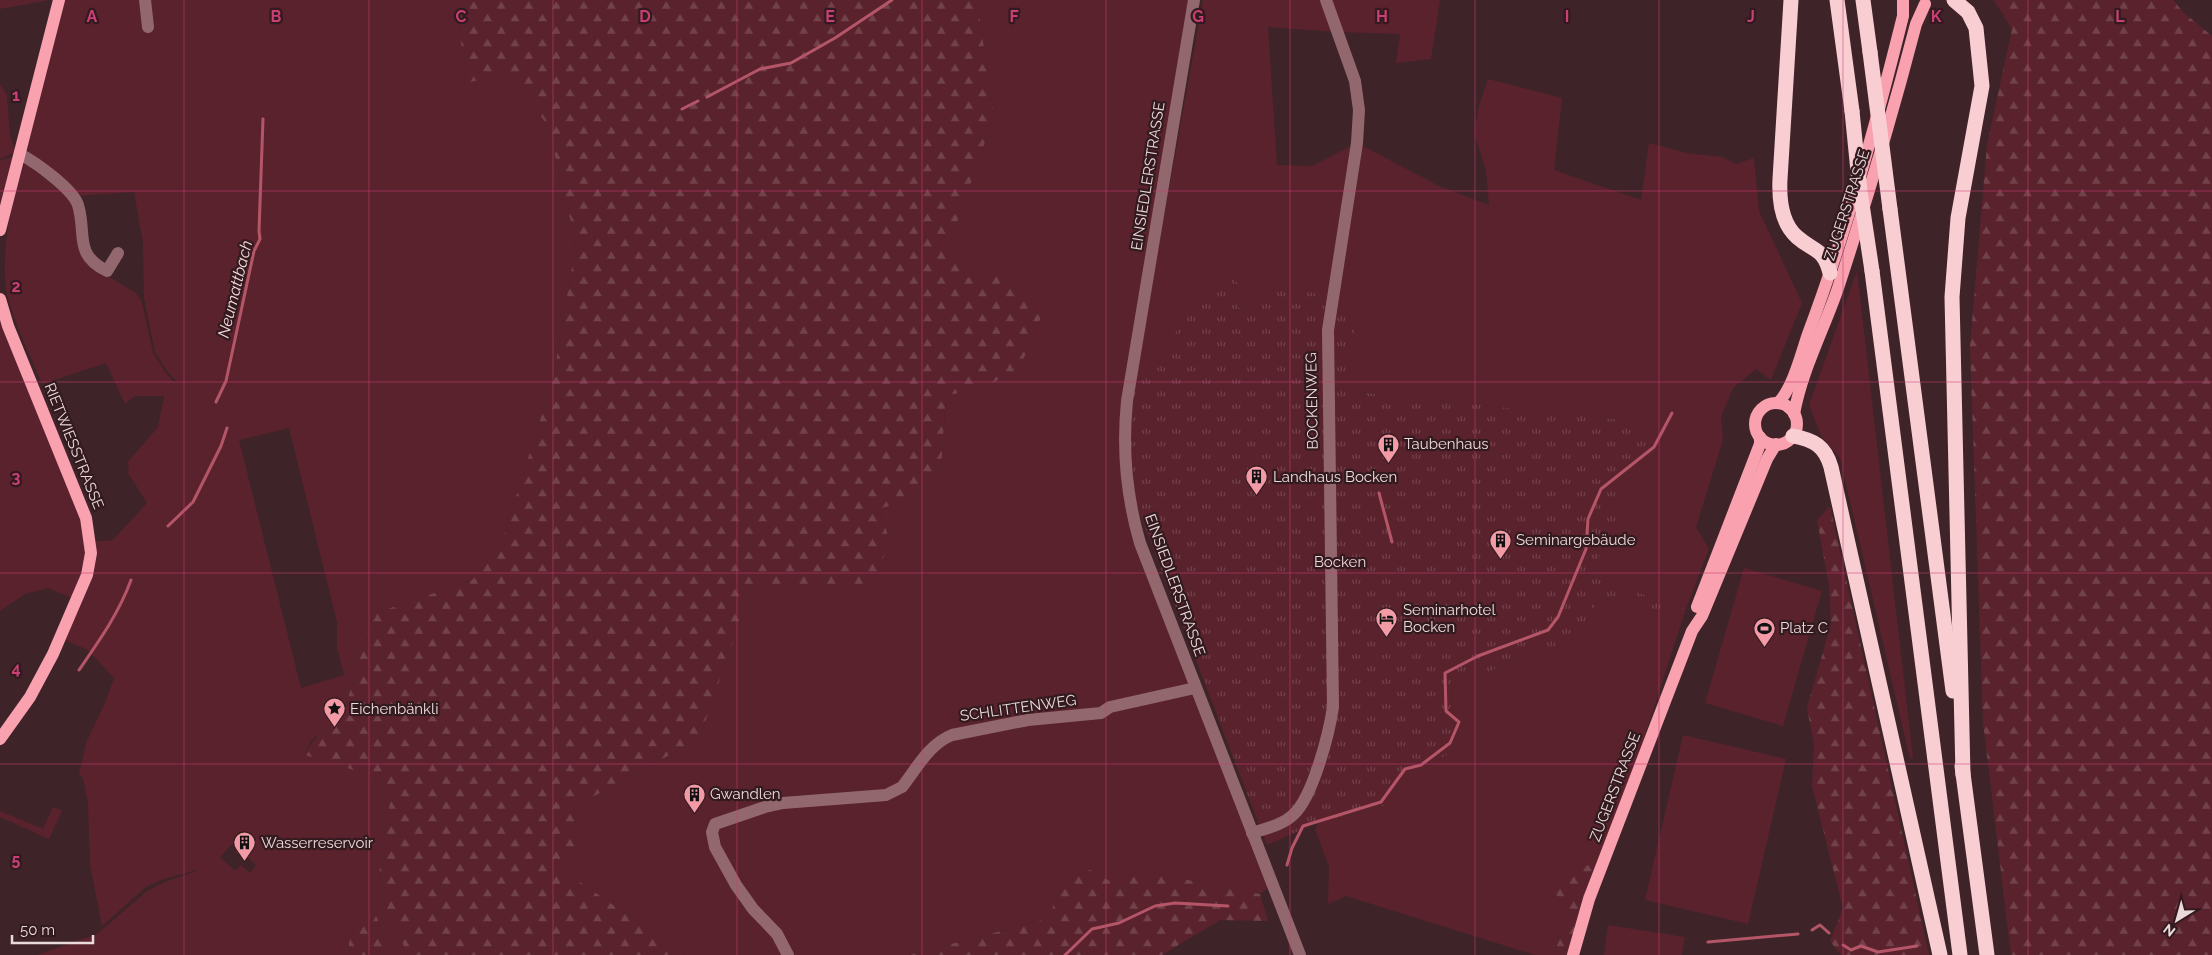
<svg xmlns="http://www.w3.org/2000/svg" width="2212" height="955" viewBox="0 0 2212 955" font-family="Raleway,sans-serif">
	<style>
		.grass { fill: #5a222d; fill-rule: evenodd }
		.forest { fill: url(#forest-firs) }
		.park { fill: url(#park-tufts) }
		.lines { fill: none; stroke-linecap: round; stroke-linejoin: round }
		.stream { stroke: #b45668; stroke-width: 3 }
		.minor { stroke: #92686e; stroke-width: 12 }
		.major { stroke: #f9a1ae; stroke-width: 12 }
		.highway { stroke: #f9ced3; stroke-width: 15 }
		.highway-bridge { stroke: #f9ced3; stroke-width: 15 }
		.grid { fill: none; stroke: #ca3f75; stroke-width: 1; stroke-opacity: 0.55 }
		.labels { text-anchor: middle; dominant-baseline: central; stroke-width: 4.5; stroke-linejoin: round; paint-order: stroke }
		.street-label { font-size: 15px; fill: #ebdadc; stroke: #331a1e }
		.poi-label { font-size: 15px; fill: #ebdadc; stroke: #331a1e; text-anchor: start }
		.park-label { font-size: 15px; fill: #efd4d7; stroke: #331a1e }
		.water-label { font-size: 16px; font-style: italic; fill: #f5dadd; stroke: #331a1e }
		.grid-label { font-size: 16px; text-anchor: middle; font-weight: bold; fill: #ca3f75; stroke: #331a1e; stroke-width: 4.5; stroke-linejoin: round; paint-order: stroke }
	</style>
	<defs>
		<pattern id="forest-firs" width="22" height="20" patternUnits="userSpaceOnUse" patternTransform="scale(1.25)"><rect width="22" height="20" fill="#5a222d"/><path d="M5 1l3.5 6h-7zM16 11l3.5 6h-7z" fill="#72424b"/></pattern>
		<pattern id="park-tufts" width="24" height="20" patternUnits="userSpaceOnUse" patternTransform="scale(1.25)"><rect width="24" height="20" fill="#5a222d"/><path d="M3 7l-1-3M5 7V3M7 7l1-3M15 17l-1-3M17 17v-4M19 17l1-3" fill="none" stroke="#72424b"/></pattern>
	</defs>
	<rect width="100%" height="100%" fill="#3e2428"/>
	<g class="grass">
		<polygon points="0,0 49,0 0,9"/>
		<path d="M63 0H456L466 83 506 74 547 124 576 243 553 379 501 544 472 580 373 614 340 725 315 737 310 742 305 754 373 776 390 786C392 820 376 851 380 886 382 910 402 931 406 955H386L384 941 377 917H364L355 922 349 943 348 955H37L97 934 147 891 165 882 196 871V870L164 879 146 887 102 926 90 865 88 804 83 778 79 775 86 743 106 701 114 678 88 650 61 638 77 600 48 588 25 594 0 611V299L90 542 113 540 147 503 128 473 129 467 127 463 158 427 164 396H135L125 404 106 363 42 384C30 355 15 325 7 294 0 257 11 199 25 163L72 199 89 265 136 293 142 302 153 353 165 372 174 382 176 381 167 371 155 352 144 298 143 243 134 192 77 196 26 149ZM289 428 337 622V647L344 675 301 688 239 440ZM235 841 239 845 235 852 237 854 241 851 256 865 250 873 241 865 235 871 220 857Z"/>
		<polygon points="977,0 1190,0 1136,346 1122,488 1273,885 1260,894 1142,871 1108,880 1090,870 1058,886 1050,918 909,955 685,955 556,866 578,850 574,807 699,739 752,588 872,586 890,541 879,508 914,498 941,467 946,396 987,386 967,278 948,249 994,116"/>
		<polygon points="1203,0 1440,0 1431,59 1396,63 1400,34 1337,32 1268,27 1277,165 1312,166 1357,143 1441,187 1489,205 1486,170 1474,133 1479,106 1488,79 1562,98 1554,170 1641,200 1649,143 1687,153 1722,157 1736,164 1754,158 1759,211 1802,303 1771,380 1756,369 1733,388 1721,417 1723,440 1696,527 1709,549 1686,609 1590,576 1613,525 1620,466 1640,422 1349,391 1331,307 1316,304 1317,294 1297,298 1290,296 1249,310 1239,308 1236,304 1237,283 1133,389"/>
		<polygon points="0,84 7,96 10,136 16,152 0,159"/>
		<polygon points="15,156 0,215 0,161"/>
		<polygon points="1857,271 1913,758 1910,759 1840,458 1821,436 1809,405"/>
		<polygon points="1744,568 1822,591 1783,726 1705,703"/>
		<polygon points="1599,597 1683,618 1606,856 1571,912 1553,955 1535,955 1346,896 1328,904 1329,867 1315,829 1319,822 1381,808 1413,775 1455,750 1452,689 1520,657 1576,643"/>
		<polygon points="1683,735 1786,759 1748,924 1645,900"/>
		<polygon points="53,807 62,811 49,839 0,817 0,811 43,829"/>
		<polygon points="1608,925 1685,937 1682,955 1604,955"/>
	</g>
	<g class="forest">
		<path d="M456 0H977L994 116 948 249 967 278 999 270 1042 315 1020 367 987 386 946 396 941 467 914 498 879 509 890 541 872 586 752 588 699 739 574 807 578 850 557 866 685 955H406C402 931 382 910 380 886 376 851 392 820 390 786L373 776 305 755C316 733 319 735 340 725L373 614 472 580 501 544 553 379 576 243 547 124 506 74 466 83Z"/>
		<polygon points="1994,0 2173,0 2183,12 2212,36 2212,955 2011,955 1983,722 1970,346 1987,145 2012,29"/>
		<polygon points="1830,506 1929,955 1841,955 1830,941 1843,908 1812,786 1814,745 1807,708 1831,624 1829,585 1817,520"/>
		<polygon points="1606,856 1577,955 1553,955 1571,912 1548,885"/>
		<polygon points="1073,870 1090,870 1108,880 1142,871 1260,894 1268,921 1220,920 1162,955 909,955 1050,918 1058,886"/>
		<polygon points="364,917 377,917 384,941 386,955 348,955 349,943 355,922"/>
	</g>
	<polygon class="park" points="1221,272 1238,283 1236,304 1239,308 1249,310 1252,303 1276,286 1290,291 1291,296 1297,298 1303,290 1317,294 1316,304 1331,307 1355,318 1349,391 1640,422 1651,450 1620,466 1616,520 1590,576 1686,609 1683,618 1599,597 1576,643 1520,657 1452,689 1455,750 1413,775 1381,808 1319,822 1267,845 1130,488 1129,432 1133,389"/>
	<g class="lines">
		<g class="stream">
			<polyline points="707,97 760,69 791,63 835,38 892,0"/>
			<polyline points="682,109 698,101"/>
			<polyline points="216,402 226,381 254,251 260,239 259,231 263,119"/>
			<polyline points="1379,493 1392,542"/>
			<polyline points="168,526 193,502 221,446 227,428"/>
			<path d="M79 670C99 641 119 613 131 580"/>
			<polyline points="1287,865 1292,848 1303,826 1381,802 1405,769 1421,765 1450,743 1459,722 1446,711 1445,673 1478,656 1548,630 1558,617 1586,549 1588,519 1601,489 1654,447 1672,413"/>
			<polyline points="1812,930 1820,925 1829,933"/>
			<polyline points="1708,942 1798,934"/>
			<polyline points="1843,945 1851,950 1861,946 1878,952 1917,946"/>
			<polyline points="1065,955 1092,929 1119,923 1155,906 1175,903 1228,906"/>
		</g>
		<g class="minor">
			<polyline points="145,0 148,27"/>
			<path d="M1194 0 1127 401C1122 450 1126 495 1140 543L1300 955"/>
			<path d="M20 154C35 162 73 189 78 205 87 234 73 254 107 271L118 253"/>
			<path d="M1252 833C1267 828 1283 825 1294 814 1313 796 1329 734 1333 707L1328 330 1357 143 1359 110 1355 81 1326 0"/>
			<path d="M788 955 777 934 753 909 736 885 715 847 712 832 715 824 765 807 783 803 886 795 902 787C917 768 929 744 952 735L1028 720 1101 713 1110 707 1195 688"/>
		</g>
		<g class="major">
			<polyline points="0,230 59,0"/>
			<polyline points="0,299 8,326 86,518 91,553 87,575 53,654 30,697 0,739"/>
			<path d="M1778 403C1793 388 1801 354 1808 334 1847 230 1876 124 1903 16V0"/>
			<circle cx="1776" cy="424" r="21"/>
			<path d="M1794 414C1802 370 1824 329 1838 288 1867 200 1893 113 1916 24L1925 4"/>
			<polyline points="1697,607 1760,444 1760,437"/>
			<polyline points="1573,955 1589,899 1692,631 1702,616 1767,459 1776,444"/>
		</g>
		<g class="highway">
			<path d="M1791 0 1780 179C1779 199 1781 223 1797 237 1814 252 1824 248 1830 273"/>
			<polyline points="1837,0 1852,111"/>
			<polyline points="1863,0 1870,52"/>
			<polyline points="1954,0 1968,12 1976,28 1982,86 1958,218 1952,297 1963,775"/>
			<polyline points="1890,209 1953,691"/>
			<polyline points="1872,271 1960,955"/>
			<path d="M1793 436C1814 440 1825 446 1831 467L1940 955"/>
			<polyline points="1962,766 1987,955"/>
		</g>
		<g class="highway-bridge">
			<polyline points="1870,52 1890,209"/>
			<polyline points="1852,111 1860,191 1872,271"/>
		</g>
	</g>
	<path class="grid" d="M184 0V955M369 0V955M553 0V955M737 0V955M922 0V955M1106 0V955M1290 0V955M1475 0V955M1659 0V955M1843 0V955M2028 0V955M0 191H2212M0 382H2212M0 573H2212M0 764H2212"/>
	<defs>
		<symbol id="building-pin" viewBox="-11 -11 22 30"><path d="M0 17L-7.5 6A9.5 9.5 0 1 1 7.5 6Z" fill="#f39aa7" stroke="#331a1e"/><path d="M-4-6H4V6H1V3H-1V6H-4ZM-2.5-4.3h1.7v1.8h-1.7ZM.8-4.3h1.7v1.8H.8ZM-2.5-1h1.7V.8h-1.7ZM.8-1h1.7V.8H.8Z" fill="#111"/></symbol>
		<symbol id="hotel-pin" viewBox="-11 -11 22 30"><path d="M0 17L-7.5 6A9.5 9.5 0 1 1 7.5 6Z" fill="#f39aa7" stroke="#331a1e"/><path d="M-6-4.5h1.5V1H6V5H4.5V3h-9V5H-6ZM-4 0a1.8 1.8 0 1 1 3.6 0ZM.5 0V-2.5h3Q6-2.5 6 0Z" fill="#111"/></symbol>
		<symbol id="stadium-pin" viewBox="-11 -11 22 30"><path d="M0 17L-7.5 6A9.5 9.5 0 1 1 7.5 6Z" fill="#f39aa7" stroke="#331a1e"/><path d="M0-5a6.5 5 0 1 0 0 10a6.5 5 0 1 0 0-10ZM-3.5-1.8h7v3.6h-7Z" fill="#111"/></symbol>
		<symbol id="sight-pin" viewBox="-11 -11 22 30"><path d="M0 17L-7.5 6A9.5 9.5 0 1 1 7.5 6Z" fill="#f39aa7" stroke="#331a1e"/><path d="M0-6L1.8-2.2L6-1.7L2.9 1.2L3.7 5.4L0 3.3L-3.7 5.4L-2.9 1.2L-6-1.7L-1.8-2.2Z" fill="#111"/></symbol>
	</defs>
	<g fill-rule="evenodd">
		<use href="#building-pin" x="1376" y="432" width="25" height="34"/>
		<use href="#building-pin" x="1244" y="464" width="25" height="34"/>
		<use href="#building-pin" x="1488" y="528" width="25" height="34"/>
		<use href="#hotel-pin" x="1374" y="606" width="25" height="34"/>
		<use href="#stadium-pin" x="1752" y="616" width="25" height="34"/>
		<use href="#sight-pin" x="322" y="696" width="25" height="34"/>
		<use href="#building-pin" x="682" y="782" width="25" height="34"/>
		<use href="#building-pin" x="232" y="830" width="25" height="34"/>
	</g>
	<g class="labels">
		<g class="street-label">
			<text transform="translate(1148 176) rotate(-81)">EINSIEDLERSTRASSE</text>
			<text transform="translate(1847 205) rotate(-72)">ZUGERSTRASSE</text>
			<text transform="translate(1312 401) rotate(-91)">BOCKENWEG</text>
			<text transform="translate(74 446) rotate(68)">RIETWIESSTRASSE</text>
			<text transform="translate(1175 585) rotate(70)">EINSIEDLERSTRASSE</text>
			<text transform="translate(1018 708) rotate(-8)">SCHLITTENWEG</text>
			<text transform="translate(1615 787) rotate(-69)">ZUGERSTRASSE</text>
		</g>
		<g class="poi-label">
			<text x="1404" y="444">Taubenhaus</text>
			<text x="1273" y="477">Landhaus Bocken</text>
			<text x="1516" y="540">Seminargebäude</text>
			<text x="1403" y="610">Seminarhotel<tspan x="1403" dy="17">Bocken</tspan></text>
			<text x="1780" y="628">Platz C</text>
			<text x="350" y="709">Eichenbänkli</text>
			<text x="710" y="794">Gwandlen</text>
			<text x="261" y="843">Wasserreservoir</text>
		</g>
		<g class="park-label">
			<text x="1340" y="562">Bocken</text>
		</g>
		<g class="water-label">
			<text transform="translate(235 289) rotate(-76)">Neumattbach</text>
		</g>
	</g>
	<g class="grid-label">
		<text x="92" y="22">A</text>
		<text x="276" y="22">B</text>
		<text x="461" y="22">C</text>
		<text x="645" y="22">D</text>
		<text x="830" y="22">E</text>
		<text x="1014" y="22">F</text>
		<text x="1198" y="22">G</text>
		<text x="1382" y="22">H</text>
		<text x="1567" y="22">I</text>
		<text x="1751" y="22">J</text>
		<text x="1936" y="22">K</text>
		<text x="2120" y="22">L</text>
		<text x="16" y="101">1</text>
		<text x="16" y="292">2</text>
		<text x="16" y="483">3</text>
		<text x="16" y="674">4</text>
		<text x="16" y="865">5</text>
	</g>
	<g transform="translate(2177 920) rotate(217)" stroke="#331a1e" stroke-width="4" paint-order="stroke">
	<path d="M0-4L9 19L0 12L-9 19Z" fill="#ebdadc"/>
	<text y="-8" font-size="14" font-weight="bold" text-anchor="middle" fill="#ebdadc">N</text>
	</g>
	<path d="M12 935v8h81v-8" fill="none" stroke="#ebdadc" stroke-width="2.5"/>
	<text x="20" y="935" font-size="15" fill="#ebdadc" stroke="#331a1e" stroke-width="4" paint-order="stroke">50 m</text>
</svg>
